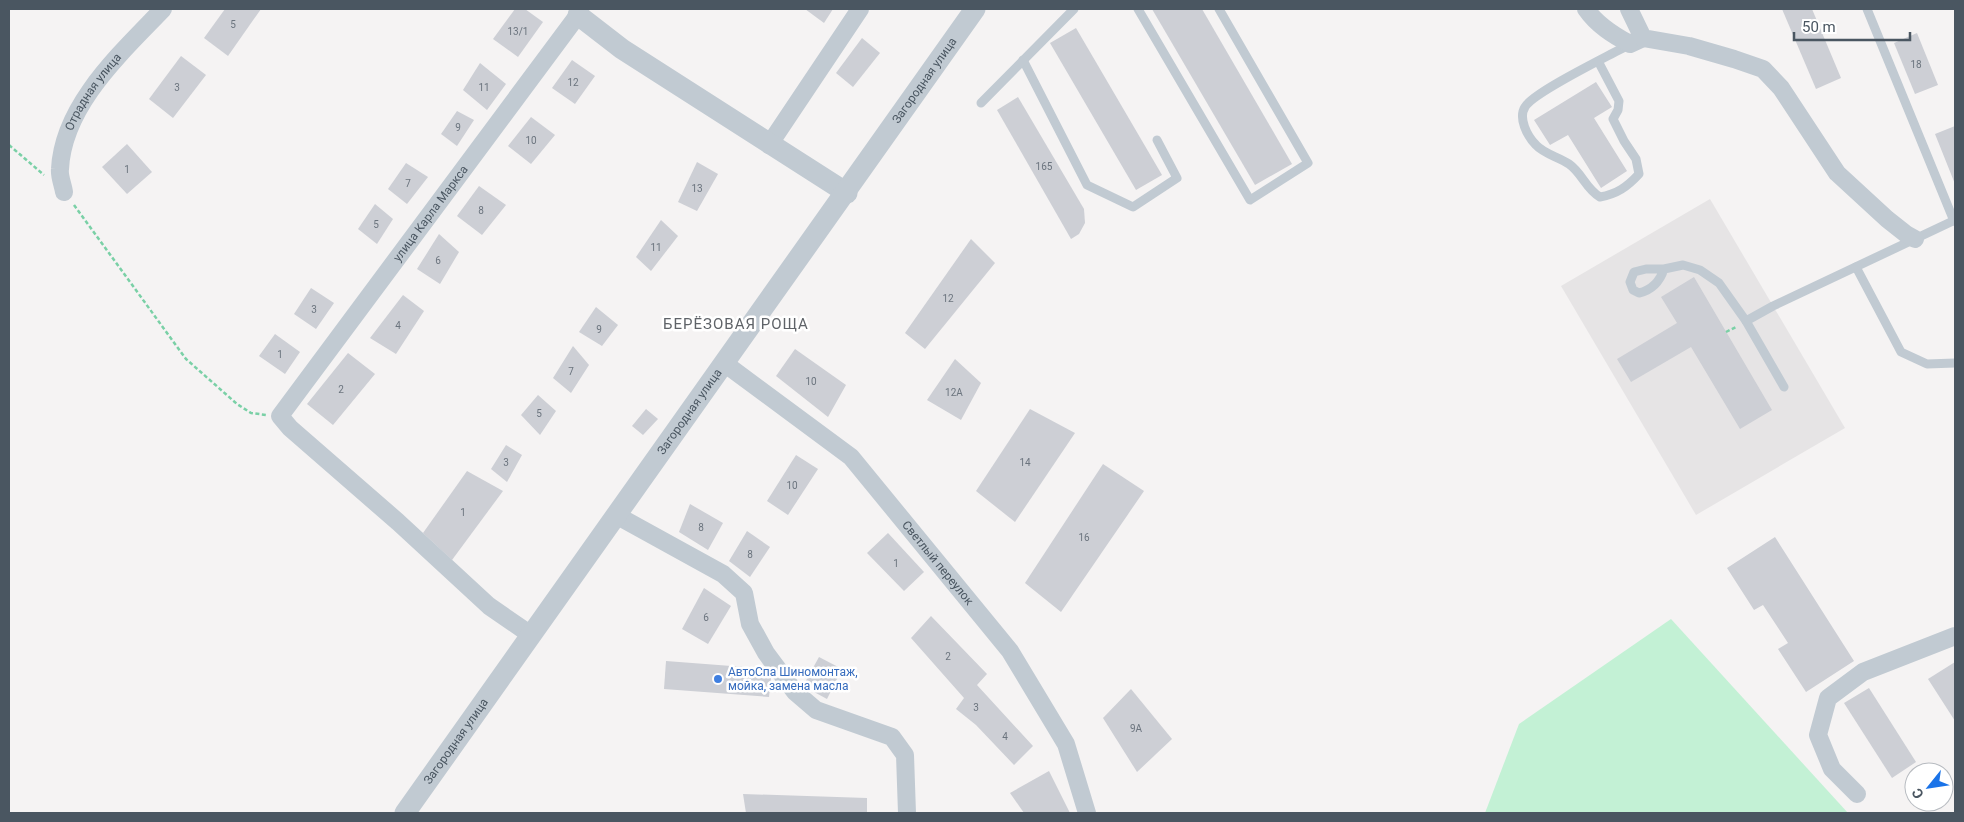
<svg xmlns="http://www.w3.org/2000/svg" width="1964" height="822" viewBox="0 0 1964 822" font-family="Roboto,sans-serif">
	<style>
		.education { fill: #e6e4e5 }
		.green { fill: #c3f1d5 }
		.building { fill: #cdcfd5 }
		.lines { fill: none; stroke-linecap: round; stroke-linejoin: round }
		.path { stroke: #7ad0a6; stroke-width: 2.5; stroke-dasharray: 4 2.5; stroke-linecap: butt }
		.service { stroke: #c1cad2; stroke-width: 9 }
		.minor { stroke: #c1cad2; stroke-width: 18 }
		.tertiary { stroke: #c1cad2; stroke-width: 21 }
		.shop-dot { fill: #3f7fe0; stroke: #fff; stroke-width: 2 }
		.labels { text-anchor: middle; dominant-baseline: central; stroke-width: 5; stroke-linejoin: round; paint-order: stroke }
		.number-label { font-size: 10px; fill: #6b747e }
		.street-label { font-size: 12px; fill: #4a5661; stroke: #fff }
		.shop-label { font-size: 12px; fill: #366cbe; stroke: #fff; text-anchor: start }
		.quarter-label { font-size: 15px; letter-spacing: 1px; fill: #5f6368; stroke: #fff }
	</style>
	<rect width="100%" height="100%" fill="#f5f3f3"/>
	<polygon class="education" points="1710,199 1845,428 1696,515 1561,286"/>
	<polygon class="green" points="1671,619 1848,813 1485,813 1519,724"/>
	<g class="building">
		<polygon points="225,9 261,9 228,56 204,38"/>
		<polygon points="515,9 525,9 543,22 518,57 493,39"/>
		<polygon points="805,9 833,9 824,23"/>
		<polygon points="1152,9 1202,9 1292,164 1255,185"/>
		<polygon points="1782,9 1812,9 1841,78 1816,89"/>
		<polygon points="1076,28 1162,175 1136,190 1050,43"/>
		<polygon points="1917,33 1938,85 1915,94 1894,43"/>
		<polygon points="862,38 880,53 853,87 836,73"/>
		<polygon points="181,56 206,75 173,118 149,99"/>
		<polygon points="572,60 595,76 575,104 552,88"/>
		<polygon points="480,63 506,84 487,110 463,90"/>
		<polygon points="1596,82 1612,107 1594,118 1627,171 1601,188 1568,135 1550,145 1534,120"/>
		<polygon points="1018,97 1084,209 1085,223 1079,234 1071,239 997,110"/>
		<polygon points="457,111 474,120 457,146 441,134"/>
		<polygon points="531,117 555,135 531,164 508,146"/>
		<polygon points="1955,126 1955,184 1935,134"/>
		<polygon points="127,144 152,172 127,194 102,167"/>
		<polygon points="697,162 718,174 697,211 678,202"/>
		<polygon points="406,163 428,177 407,204 388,189"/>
		<polygon points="479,186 506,205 482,235 457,216"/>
		<polygon points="375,204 393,219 377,244 358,229"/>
		<polygon points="661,220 678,236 651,271 636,257"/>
		<polygon points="439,234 459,252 440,284 417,269"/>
		<polygon points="971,239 995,263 925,349 905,333"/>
		<polygon points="1694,277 1772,410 1740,429 1691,347 1631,382 1617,359 1677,323 1661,297"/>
		<polygon points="311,288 334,303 316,329 294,314"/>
		<polygon points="403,295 424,311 396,354 370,338"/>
		<polygon points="596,307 618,325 602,346 579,332"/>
		<polygon points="275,334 300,352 285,374 259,356"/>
		<polygon points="573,346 589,365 571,393 553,378"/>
		<polygon points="795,349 846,385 828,417 776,376"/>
		<polygon points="348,353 375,374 333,425 307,404"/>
		<polygon points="955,359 981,383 961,420 927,400"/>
		<polygon points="538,395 556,411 540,435 521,415"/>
		<polygon points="646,409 658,419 643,435 632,426"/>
		<polygon points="1030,409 1075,433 1015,522 976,491"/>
		<polygon points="506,445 522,455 507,482 491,469"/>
		<polygon points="796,455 818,469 788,515 767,501"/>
		<polygon points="1103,464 1144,491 1061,612 1025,583"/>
		<polygon points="467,471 503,491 452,560 423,533"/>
		<polygon points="690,504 723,523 708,550 679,532"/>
		<polygon points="747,531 770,547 750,577 729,561"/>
		<polygon points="888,533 924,572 904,591 867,553"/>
		<polygon points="1775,537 1854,661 1806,692 1778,649 1788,643 1763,605 1754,610 1727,568"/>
		<polygon points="704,588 731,606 708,644 682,629"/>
		<polygon points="931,616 987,674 977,685 1033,746 1014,765 976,725 956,709 964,698 911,638"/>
		<polygon points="819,657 842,669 827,699 803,686"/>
		<polygon points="666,661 772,669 769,697 664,689"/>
		<polygon points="1955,662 1955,721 1928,679"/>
		<polygon points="1869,688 1916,762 1892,778 1844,703"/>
		<polygon points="1131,689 1172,739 1137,772 1103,718"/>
		<polygon points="1049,771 1070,813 1024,813 1010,793"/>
		<polygon points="743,794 867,798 867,813 746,813"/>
	</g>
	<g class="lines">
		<g class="path">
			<polyline points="9,145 44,175"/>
			<polyline points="74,205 186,359 237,404 251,413 266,415"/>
			<polyline points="1726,332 1736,327"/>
		</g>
		<g class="service">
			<polyline points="1138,9 1250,200 1308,163 1219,9"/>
			<polyline points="1867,9 1954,221"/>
			<polyline points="1023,60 1087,185 1133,207 1177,178 1157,140"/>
			<path d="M1598 61 1619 101 1618 110 1613 119 1624 141 1636 159 1639 174C1627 187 1617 194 1600 197 1586 189 1582 173 1569 164 1559 157 1544 154 1536 145 1527 136 1518 118 1525 107 1533 92 1611 55 1630 44"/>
			<polyline points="981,103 1074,9"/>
			<polyline points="1856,267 1901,352 1927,364 1955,363"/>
			<path d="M1664 269C1660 281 1652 290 1639 293L1633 290 1630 282 1634 272 1646 269H1664L1683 265 1700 270 1719 283 1746 321 1784 387"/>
			<polyline points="1746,321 1773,306 1955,220"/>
		</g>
		<g class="minor">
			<path d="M1586 9C1597 25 1613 35 1630 44L1643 38"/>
			<polyline points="1629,9 1643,38 1689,46 1734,59 1763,69 1781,88 1837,173 1887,219 1906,234 1915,239"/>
			<polyline points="769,145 860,9"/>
			<path id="s1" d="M64 192C63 185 59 176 60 169 63 105 121 53 163 9"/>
			<path id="s2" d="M724 363 851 457 1010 651 1066 744 1087 813"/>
			<polyline points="616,515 723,574 744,593 750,624 766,653 795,692 816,710 892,737 905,755 907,813"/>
			<path id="s3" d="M531 635 489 606 398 522 290 428 280 416 578 15 580 9"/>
			<polyline points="1857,794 1832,769 1818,735 1828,698 1863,672 1955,636"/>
		</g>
		<g class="tertiary">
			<polyline points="578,15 622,49 847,193"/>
			<path id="s4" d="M405 813 975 9"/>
		</g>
	</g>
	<circle class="shop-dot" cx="718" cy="679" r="5"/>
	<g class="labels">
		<g class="number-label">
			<text x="233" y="24">5</text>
			<text x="518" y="31">13/1</text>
			<text x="1916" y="64">18</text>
			<text x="573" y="82">12</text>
			<text x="177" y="87">3</text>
			<text x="484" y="87">11</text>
			<text x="458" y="127">9</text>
			<text x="531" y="140">10</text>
			<text x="1044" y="166">165</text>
			<text x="127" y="169">1</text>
			<text x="408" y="183">7</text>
			<text x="697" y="188">13</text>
			<text x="481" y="210">8</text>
			<text x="376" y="224">5</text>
			<text x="656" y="247">11</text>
			<text x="438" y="260">6</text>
			<text x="948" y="298">12</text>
			<text x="314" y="309">3</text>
			<text x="398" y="325">4</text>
			<text x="599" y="329">9</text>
			<text x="280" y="354">1</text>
			<text x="571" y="371">7</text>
			<text x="811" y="381">10</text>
			<text x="341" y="389">2</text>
			<text x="954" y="392">12А</text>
			<text x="539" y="413">5</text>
			<text x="506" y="462">3</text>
			<text x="1025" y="462">14</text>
			<text x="792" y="485">10</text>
			<text x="463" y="512">1</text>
			<text x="701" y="527">8</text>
			<text x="1084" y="537">16</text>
			<text x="750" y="554">8</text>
			<text x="896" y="563">1</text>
			<text x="706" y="617">6</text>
			<text x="948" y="656">2</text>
			<text x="976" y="707">3</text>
			<text x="1136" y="728">9А</text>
			<text x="1005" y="736">4</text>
		</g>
		<g class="street-label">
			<text stroke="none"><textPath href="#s4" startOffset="898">Загородная улица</textPath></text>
			<text stroke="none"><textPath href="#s1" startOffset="109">Отрадная улица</textPath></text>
			<text stroke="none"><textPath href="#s3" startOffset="586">улица Карла Маркса</textPath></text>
			<text stroke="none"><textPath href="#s4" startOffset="492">Загородная улица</textPath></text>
			<text stroke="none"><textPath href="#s2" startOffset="295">Светлый переулок</textPath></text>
			<text stroke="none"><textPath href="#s4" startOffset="88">Загородная улица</textPath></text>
		</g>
		<g class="shop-label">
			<text x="728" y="672">АвтоСпа Шиномонтаж,<tspan x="728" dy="14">мойка, замена масла</tspan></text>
		</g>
		<g class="quarter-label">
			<text x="736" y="324">БЕРЁЗОВАЯ РОЩА</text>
		</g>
	</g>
	<rect width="1964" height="822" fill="none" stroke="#4a5661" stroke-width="20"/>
	<g transform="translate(1929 787) rotate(240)"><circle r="24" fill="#ffffff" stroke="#b7bbc0"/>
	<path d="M0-4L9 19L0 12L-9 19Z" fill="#1a73e8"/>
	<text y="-8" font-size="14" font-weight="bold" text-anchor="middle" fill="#4a5661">С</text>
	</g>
	<path d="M1794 32v8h116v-8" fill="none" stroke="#4a5661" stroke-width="2.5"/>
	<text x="1802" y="32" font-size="15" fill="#4a5661" stroke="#ffffff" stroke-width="4" paint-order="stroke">50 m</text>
</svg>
